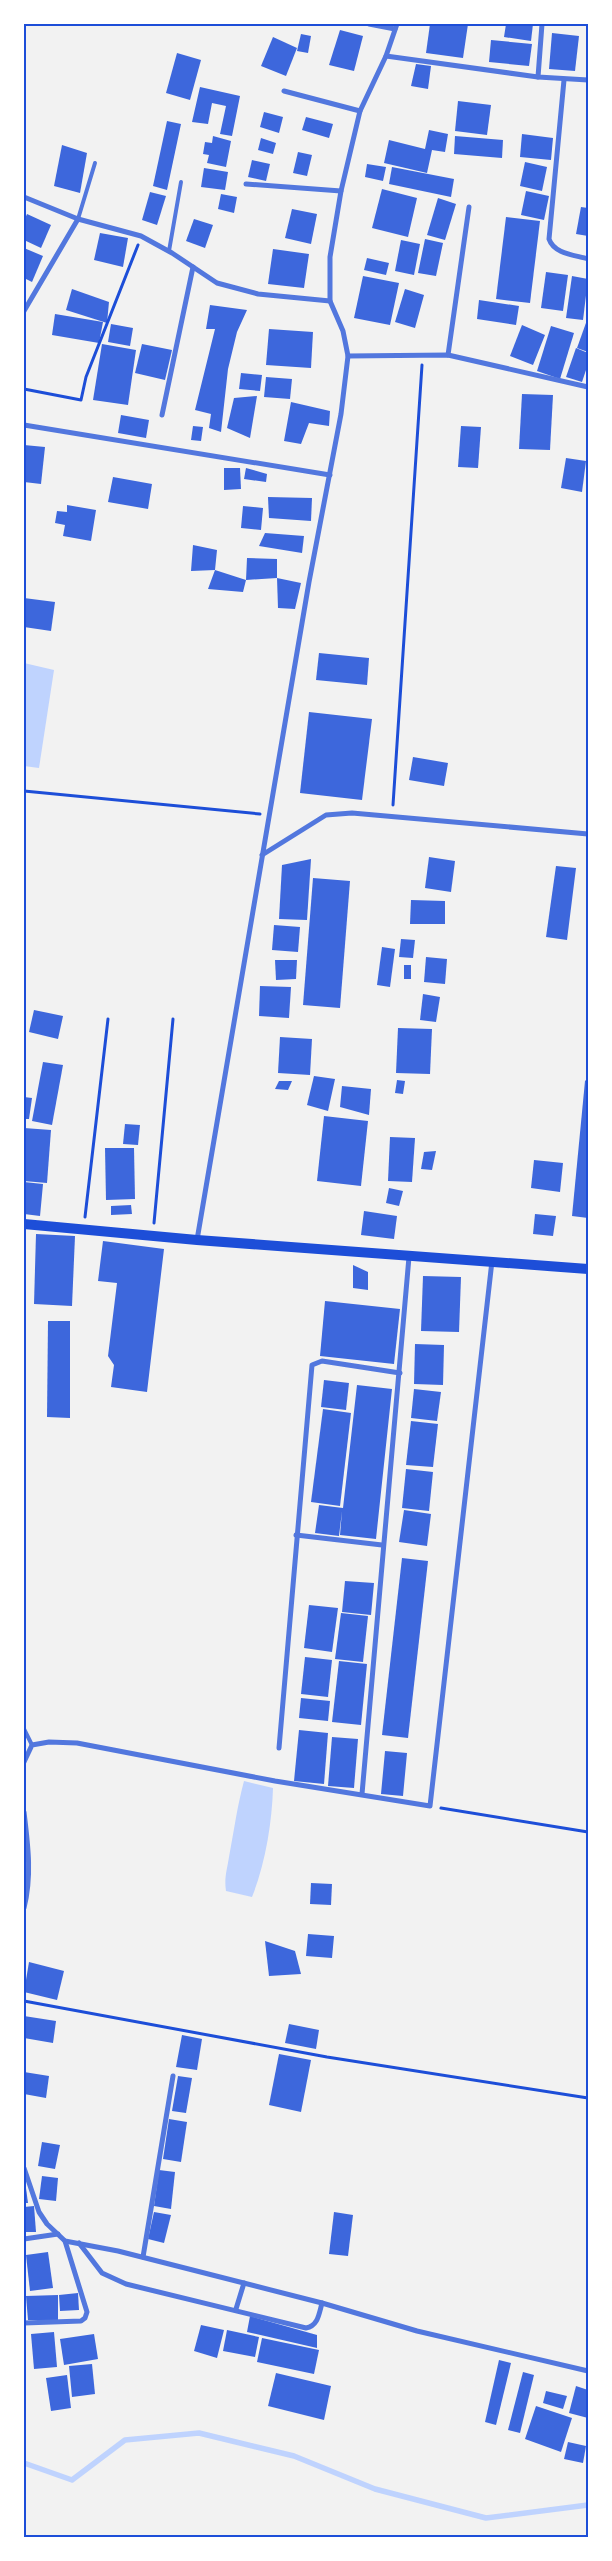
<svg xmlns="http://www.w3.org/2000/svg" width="612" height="2561" viewBox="0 0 612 2561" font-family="'Golos Text',sans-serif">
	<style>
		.water { fill: #bfd3fe }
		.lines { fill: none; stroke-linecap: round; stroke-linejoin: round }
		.stream { stroke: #bfd3fe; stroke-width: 5.5 }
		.building { fill: #3d67dc }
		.path { stroke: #1d4ed8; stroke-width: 3 }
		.service { stroke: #5277de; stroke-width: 4 }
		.minor { stroke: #5277de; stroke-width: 5 }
		.secondary { stroke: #1d4ed8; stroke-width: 10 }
		.neatline { fill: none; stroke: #1d4ed8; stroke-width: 2 }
	</style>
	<rect width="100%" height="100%" fill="#f2f2f2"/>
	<g class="water">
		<polygon points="24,663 54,670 39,768 24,766"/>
		<path d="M244 1781 273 1788C272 1823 265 1865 252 1897L226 1891C224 1878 227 1870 229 1857 234 1831 237 1807 244 1781Z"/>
	</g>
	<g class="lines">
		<polyline class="stream" points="24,2463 72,2480 125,2440 199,2433 294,2456 375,2489 486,2518 588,2505"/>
	</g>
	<g class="building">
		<polygon points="430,24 468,24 463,58 426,53"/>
		<polygon points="506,24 533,24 531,41 504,37"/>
		<polygon points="340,30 363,36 354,71 329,65"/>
		<polygon points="552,33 579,36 575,71 549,69"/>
		<polygon points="301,34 311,36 308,53 297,51"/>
		<polygon points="273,37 297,48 286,76 261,66"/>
		<polygon points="491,40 532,44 529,66 489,62"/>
		<polygon points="177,53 201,60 190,100 166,93"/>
		<polygon points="416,64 431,66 428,89 411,86"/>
		<polygon points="200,87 240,96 232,136 220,134 226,106 212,103 208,124 192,122"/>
		<polygon points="458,101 491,105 487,135 455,131"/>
		<polygon points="264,112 283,117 279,133 260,127"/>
		<polygon points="306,117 333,124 329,138 302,130"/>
		<polygon points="167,121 181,124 167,190 153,186"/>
		<polygon points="429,130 448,134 445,152 432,150 427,173 384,163 389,140 425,149"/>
		<polygon points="522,134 553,138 551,160 520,157"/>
		<polygon points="213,136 231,141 226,167 207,163 209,155 203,154 205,142 212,143"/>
		<polygon points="455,136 503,140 502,158 454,154"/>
		<polygon points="261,138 276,143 273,154 258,150"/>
		<polygon points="62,145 87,153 80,193 54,186"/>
		<polygon points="298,152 312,155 307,176 293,173"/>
		<polygon points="252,160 270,164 266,181 248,177"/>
		<polygon points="525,162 547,167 542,191 520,186"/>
		<polygon points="367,164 386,167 383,181 365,177"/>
		<polygon points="392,167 454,179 451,197 389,184"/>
		<polygon points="204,168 228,172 225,190 201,187"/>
		<polygon points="382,189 417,198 408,237 372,228"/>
		<polygon points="526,191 549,196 544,220 521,215"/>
		<polygon points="150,192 166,196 157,225 142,220"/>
		<polygon points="221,194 237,197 234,213 218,209"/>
		<polygon points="438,198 456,204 445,240 427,235"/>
		<polygon points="581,207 588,208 588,236 576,234"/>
		<polygon points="292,209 317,214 311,244 285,238"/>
		<polygon points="27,214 51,225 41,248 24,240 24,221"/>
		<polygon points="506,217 540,221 530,303 496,299"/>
		<polygon points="194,219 213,225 205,248 186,241"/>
		<polygon points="100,233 128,238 123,267 94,260"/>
		<polygon points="425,239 443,243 436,276 418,273"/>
		<polygon points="401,240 420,244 414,275 395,271"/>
		<polygon points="24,248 43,256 32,282 24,278"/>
		<polygon points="273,249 309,254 304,288 268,284"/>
		<polygon points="367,258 389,263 386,275 364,270"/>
		<polygon points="546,272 568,275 563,311 541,308"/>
		<polygon points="363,276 399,283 390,325 354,318"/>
		<polygon points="572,276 588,279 583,320 566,318"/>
		<polygon points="72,289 109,302 107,323 66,310"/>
		<polygon points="405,289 424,295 415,328 395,322"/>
		<polygon points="479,300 519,306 516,325 477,319"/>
		<polygon points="210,305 247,310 237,332 228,369 221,432 209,428 211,414 195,410 215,329 206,329"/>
		<polygon points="55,314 103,322 99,343 52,335"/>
		<polygon points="587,320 588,321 588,352 577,348"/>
		<polygon points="111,324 133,328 130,346 108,342"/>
		<polygon points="522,325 545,335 533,365 510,356"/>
		<polygon points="551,326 574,333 560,379 537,371"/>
		<polygon points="269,329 313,332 311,368 266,365"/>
		<polygon points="102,344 136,350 128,405 93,400"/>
		<polygon points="142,344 172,350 165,380 135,373"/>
		<polygon points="576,348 588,353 588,364 582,382 566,377"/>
		<polygon points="241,373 262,375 260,391 239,389"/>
		<polygon points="266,377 292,379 290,399 264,397"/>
		<polygon points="522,394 553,395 550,450 519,449"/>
		<polygon points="257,396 250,438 227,428 234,398"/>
		<polygon points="291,402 330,411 329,426 309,423 301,444 284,441"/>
		<polygon points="121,415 149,420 146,438 118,433"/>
		<polygon points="193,426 203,427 201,441 191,440"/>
		<polygon points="461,426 481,427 478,468 458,467"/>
		<polygon points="24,445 45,447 41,484 24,482"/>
		<polygon points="566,458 586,461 582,492 561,488"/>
		<polygon points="224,468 240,468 241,489 224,490"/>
		<polygon points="246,468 267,474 266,482 244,479"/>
		<polygon points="113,477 152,484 148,509 108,502"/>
		<polygon points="268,497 312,498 311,521 269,518"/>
		<polygon points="67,505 96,510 91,541 63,536 65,525 55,523 57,511 67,512"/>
		<polygon points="243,506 263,508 261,530 241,528"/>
		<polygon points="265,533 304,536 302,553 259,546"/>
		<polygon points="193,545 217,550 215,570 246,580 247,558 277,559 277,578 246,580 243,592 208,589 215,570 191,571"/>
		<polygon points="277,578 301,583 295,609 278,608"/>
		<polygon points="24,598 55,602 51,631 24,627"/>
		<polygon points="319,653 369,658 367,685 316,680"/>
		<polygon points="309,712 372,719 362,800 300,793"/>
		<polygon points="413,757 448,763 444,786 409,780"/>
		<polygon points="429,857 455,861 451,892 425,888"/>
		<polygon points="311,859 307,920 279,919 282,865"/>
		<polygon points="556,866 576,868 567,940 546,937"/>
		<polygon points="313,878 350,881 340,1008 303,1005"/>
		<polygon points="411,900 445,901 445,924 410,924"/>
		<polygon points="274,925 300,927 298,952 272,950"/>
		<polygon points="401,939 415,940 413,958 399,957"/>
		<polygon points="382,947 395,949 390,987 377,985"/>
		<polygon points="426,957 447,959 445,984 424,982"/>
		<polygon points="275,960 297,960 296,979 276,980"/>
		<rect x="404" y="965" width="7" height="14"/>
		<polygon points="260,986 291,987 289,1018 259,1016"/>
		<polygon points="423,994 440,997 436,1022 420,1020"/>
		<polygon points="34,1010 63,1016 58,1039 29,1032"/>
		<polygon points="398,1028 432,1029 430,1074 396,1073"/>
		<polygon points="280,1037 312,1039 310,1075 278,1073"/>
		<polygon points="43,1062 63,1065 52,1125 32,1121"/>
		<polygon points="314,1076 335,1079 328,1111 307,1105"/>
		<polygon points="588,1078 588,1218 572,1216 585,1081"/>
		<polygon points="397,1080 405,1081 403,1094 395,1093"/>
		<polygon points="279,1081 292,1081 288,1090 275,1089"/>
		<polygon points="342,1086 371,1089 369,1115 340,1107"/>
		<polygon points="24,1097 32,1098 29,1119 24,1119"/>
		<polygon points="324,1116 368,1121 361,1186 317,1181"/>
		<polygon points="125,1124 140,1125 138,1145 123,1144"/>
		<polygon points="24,1128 51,1130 47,1183 24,1181"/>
		<polygon points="390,1137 415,1138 412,1182 388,1181"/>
		<polygon points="105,1148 134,1148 135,1199 106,1200"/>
		<polygon points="436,1151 432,1170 421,1169 424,1152"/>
		<polygon points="534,1160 563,1163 560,1192 531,1188"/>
		<polygon points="24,1182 43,1184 40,1216 24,1214"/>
		<polygon points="389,1188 403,1191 399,1206 386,1203"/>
		<polygon points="131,1205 132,1214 111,1215 111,1206"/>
		<polygon points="364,1211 397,1216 394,1239 361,1235"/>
		<polygon points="535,1214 556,1216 553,1236 533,1234"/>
		<polygon points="36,1234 75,1236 72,1306 34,1304"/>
		<polygon points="103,1241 164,1249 147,1392 111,1387 114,1365 108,1356 117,1283 98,1281"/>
		<polygon points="353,1265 368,1272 368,1290 353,1288"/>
		<polygon points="423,1276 461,1277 459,1332 421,1331"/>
		<polygon points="325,1301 400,1309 394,1364 320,1356"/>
		<polygon points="48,1321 70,1321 70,1418 47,1417"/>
		<polygon points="415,1344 444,1345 443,1385 414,1384"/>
		<polygon points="324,1380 349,1383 346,1410 321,1407"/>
		<polygon points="357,1385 392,1389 376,1539 340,1535 342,1511 339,1536 315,1533 319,1505 343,1508"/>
		<polygon points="414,1389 441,1392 437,1421 411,1418"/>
		<polygon points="323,1409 351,1413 340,1506 311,1502"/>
		<polygon points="411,1421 438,1424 433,1467 406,1465"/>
		<polygon points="406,1469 433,1472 429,1511 402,1508"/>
		<polygon points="404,1510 431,1514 427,1546 399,1542"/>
		<polygon points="402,1558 428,1561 408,1738 382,1735"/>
		<polygon points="345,1581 374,1583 371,1615 342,1612"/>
		<polygon points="309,1605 338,1608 332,1652 304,1648"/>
		<polygon points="341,1613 368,1616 363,1662 335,1659"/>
		<polygon points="305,1657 332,1660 328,1697 301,1694"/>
		<polygon points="339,1661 367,1664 361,1725 332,1722"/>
		<polygon points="301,1698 330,1701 328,1721 299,1718"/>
		<polygon points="299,1730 328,1733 324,1784 294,1781"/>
		<polygon points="332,1737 358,1739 354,1788 328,1786"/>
		<polygon points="385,1751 407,1753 403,1796 381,1794"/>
		<polygon points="311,1883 332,1884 331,1905 310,1904"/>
		<polygon points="308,1934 334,1936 332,1958 306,1956"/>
		<polygon points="265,1941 295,1951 301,1974 269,1976"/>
		<polygon points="29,1962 64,1971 57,2000 24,1992"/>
		<polygon points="24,2016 56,2021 53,2043 24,2038"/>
		<polygon points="289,2024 319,2030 316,2049 285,2043"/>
		<polygon points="182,2035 202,2039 197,2070 176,2067"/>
		<polygon points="279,2054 311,2060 301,2112 269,2105"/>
		<polygon points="24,2072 49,2076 46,2098 24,2094"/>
		<polygon points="178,2076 192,2078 186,2113 172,2111"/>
		<polygon points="169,2119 187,2122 181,2162 163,2159"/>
		<polygon points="42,2142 60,2145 55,2169 38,2166"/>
		<polygon points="159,2170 175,2172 171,2209 154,2206"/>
		<polygon points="24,2173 28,2203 24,2203"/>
		<polygon points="42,2176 58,2178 56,2201 39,2199"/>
		<polygon points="34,2206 36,2232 24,2232 24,2207"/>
		<polygon points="154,2212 171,2215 164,2243 148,2239"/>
		<polygon points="334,2212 353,2215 348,2256 329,2254"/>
		<polygon points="48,2252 53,2288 30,2291 26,2255"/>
		<polygon points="78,2293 79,2310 60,2311 59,2295"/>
		<polygon points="58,2295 58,2320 28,2320 26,2296"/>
		<polygon points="250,2316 317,2335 317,2348 247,2332"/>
		<polygon points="201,2325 224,2330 217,2358 194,2351"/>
		<polygon points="227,2330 259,2337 255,2357 223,2351"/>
		<polygon points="54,2332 57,2367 34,2369 31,2334"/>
		<polygon points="94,2334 98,2359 64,2365 60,2339"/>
		<polygon points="262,2338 319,2350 314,2374 257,2362"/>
		<polygon points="499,2360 511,2363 496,2425 485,2422"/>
		<polygon points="92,2364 95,2394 72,2397 69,2366"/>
		<polygon points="523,2372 534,2375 520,2433 508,2430"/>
		<polygon points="276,2373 331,2386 324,2420 268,2406"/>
		<polygon points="67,2375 71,2408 51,2411 46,2378"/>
		<polygon points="576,2386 588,2390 588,2418 569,2413"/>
		<polygon points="546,2391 567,2396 563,2409 543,2403"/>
		<polygon points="536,2406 572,2418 561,2452 525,2439"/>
		<polygon points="568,2442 586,2446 583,2463 564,2459"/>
	</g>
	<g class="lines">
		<g class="path">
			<polyline points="24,389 81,400 86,377 138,245"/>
			<polyline points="24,791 260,814"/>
			<polyline points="393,805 422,365"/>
			<polyline points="85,1217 108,1019"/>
			<polyline points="154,1223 173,1019"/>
			<polyline points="441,1808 588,1832"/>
			<polyline points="24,2001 327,2057 588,2098"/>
		</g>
		<g class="service">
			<polyline points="78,219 95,163"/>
			<polyline points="169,251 181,182"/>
			<polyline points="24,1729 32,1745"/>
		</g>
		<g class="minor">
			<polyline points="369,24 395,29"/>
			<polyline points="386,56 538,77 588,80"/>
			<polyline points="538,77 542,24"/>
			<path d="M564 80 549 239C554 254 575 255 588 259"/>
			<polyline points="284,91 360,111"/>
			<polyline points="246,184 341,191"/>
			<polyline points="24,197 78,219"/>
			<polyline points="24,311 78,219 141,236 172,253 217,283 258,294 330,301"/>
			<polyline points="448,355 469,207"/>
			<polyline points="348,356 448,355 588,387"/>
			<polyline points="162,415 193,267"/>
			<polyline points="24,425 330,475"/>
			<polyline points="262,855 326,815 352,813 588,834"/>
			<polyline points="197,1240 309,582 341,414 348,356 343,331 330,301 330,257 341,191 360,111 386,56 397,24"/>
			<polyline points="296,1535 382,1545"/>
			<polyline points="279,1748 312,1365 322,1361 400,1373"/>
			<polyline points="24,1762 32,1745 49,1742 77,1743 275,1781 430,1806 492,1261"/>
			<polyline points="362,1794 409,1257"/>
			<path d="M24 1812C28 1845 32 1876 24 1908"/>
			<polyline points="24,2168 39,2212 47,2224 65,2241 118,2251 322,2303 417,2331 588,2371"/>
			<polyline points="24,2239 58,2234"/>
			<path d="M79 2243 102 2273 126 2284 306 2328C318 2326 319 2314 322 2303"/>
			<polyline points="143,2257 173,2076"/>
			<polyline points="236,2309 244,2283"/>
			<polyline points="24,2323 81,2321 85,2318 87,2312 65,2241"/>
		</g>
		<polyline class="secondary" points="24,1224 197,1240 588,1269"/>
	</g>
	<rect width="612" height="2561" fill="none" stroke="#ffffff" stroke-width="50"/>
	<rect x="25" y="25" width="562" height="2511" class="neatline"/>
</svg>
